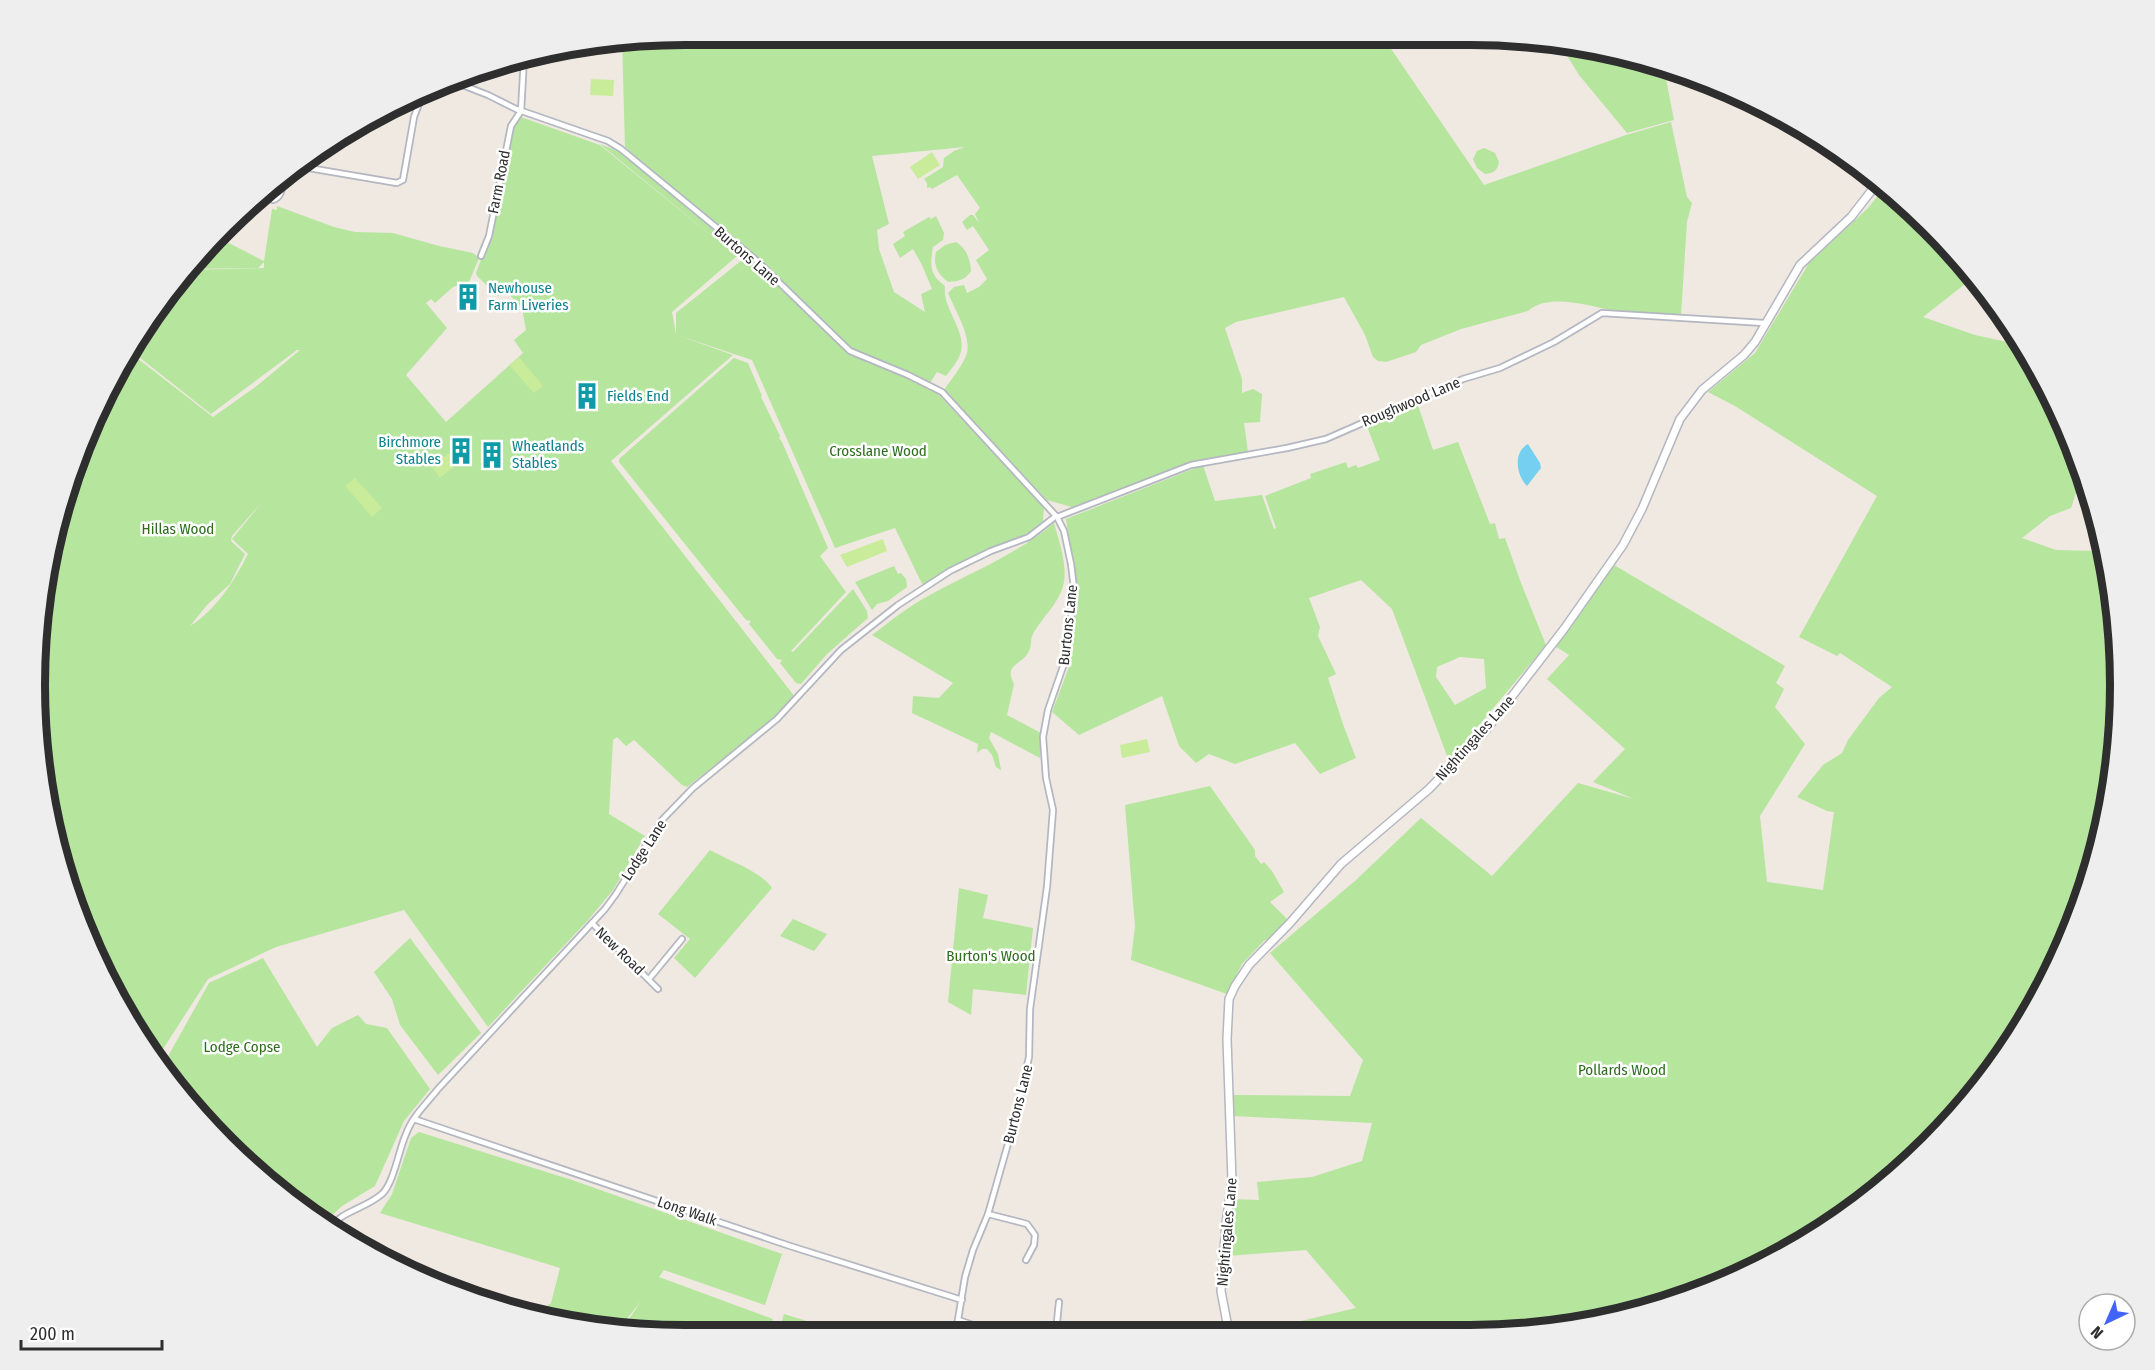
<svg xmlns="http://www.w3.org/2000/svg" width="2155" height="1370" viewBox="0 0 2155 1370" font-family="'Fira Sans Condensed',sans-serif">
	<style>
		.green { fill: #b6e59e; fill-rule: evenodd }
		.pitch { fill: #c9ec9a }
		.water { fill: #75cff0 }
		.lines { fill: none; stroke-linecap: round; stroke-linejoin: round }
		.minor-casing { stroke: #b4b7c1; stroke-width: 8 }
		.secondary-casing { stroke: #b4b7c1; stroke-width: 10 }
		.minor { stroke: #fff; stroke-width: 4.5 }
		.secondary { stroke: #fff; stroke-width: 7 }
		.labels { text-anchor: middle; dominant-baseline: central; stroke-width: 5; stroke-linejoin: round; paint-order: stroke }
		.street-label { font-size: 15px; fill: #2e2e2e; stroke: #fff }
		.culture-label { font-size: 15px; fill: #0d838f; stroke: #fff; text-anchor: start }
		.park-label { font-size: 15px; fill: #2c6e1b; stroke: #fff }
		.rim { fill: none; stroke: #2e2e2e; stroke-width: 8 }
	</style>
	<rect width="100%" height="100%" fill="#efe9e1"/>
	<g class="green">
		<path d="M622 40H1385L1484 185 1626 135 1671 122 1687 197 1692 203 1687 222 1681 315C1659 313 1631 314 1610 310 1588 305 1547 293 1528 311L1461 329 1421 345 1416 352 1386 362 1378 361 1373 357 1365 335 1344 297 1236 322 1225 328 1242 379V393L1253 389 1262 394 1260 422 1244 423 1248 452 1192 463 1075 508 1047 500 944 390C951 379 963 366 967 353 971 335 955 310 948 293L954 287 964 285 967 293 979 287 987 279 976 260 989 250 973 226 967 230 962 222 970 215H973L979 223 975 214 980 208 957 175 932 189 930 187 927 188V183L924 179 943 167 944 158 954 151 965 147 872 156 889 224 877 230 879 249 894 292 925 312 921 294 932 289 922 265 913 249 900 258 893 244 905 236 903 232 929 217 931 219 936 216 944 233 943 240 933 247C930 265 929 274 945 286 942 308 966 330 961 351 959 361 951 369 946 376L937 372 930 383 917 376 851 348 762 262 684 199 625 147Z"/>
		<polygon points="1558,41 1664,69 1674,120 1627,133 1579,75"/>
		<path d="M518 116 600 145 729 250 600 144 613 149 628 158 754 262 848 353 908 378 938 394 1044 507 1043 521 1028 533 949 570 923 586 895 528 835 548 752 360 677 335 733 355 611 461 795 697 760 730 687 787 682 785 634 740 626 746 617 737 613 740 609 814 645 836 613 890 589 919 488 1027 404 910 276 947 208 979 156 1060 144 1046 84 934 57 853 36 728V643L57 535 59 536 57 534 69 476 121 360 135 340 137 358 213 417 258 385 300 350H297L211 414 139 357 136 339 169 289 186 270 264 268V262L258 268 187 269 215 236 264 261 272 209 277 210V206L334 227 355 232 393 233 439 246 473 253 479 258 469 282 453 287 435 303 431 299 426 303 447 328 406 375 446 422 523 353 514 340 526 330 522 308 506 291 498 296 477 276 476 273 490 236 513 125ZM737 256 742 260 676 313V334L672 312ZM262 502 232 539 248 554C234 581 217 609 190 626L207 605 230 584 245 554 232 542 231 540 232 536Z"/>
		<path d="M1484 148 1495 153 1499 162C1497 171 1494 173 1485 174L1477 168 1473 159 1477 151Z"/>
		<polygon points="1886,186 1899,196 1974,277 1923,317 1975,335 2021,345 2053,397 2070,442 2068,468 2080,481 2071,508 2050,516 2022,538 2056,550 2094,551 2105,554 2119,642 2115,770 2086,894 2034,1010 1959,1114 1866,1201 1758,1268 1638,1313 1512,1334 1250,1333 1356,1308 1306,1250 1228,1256 1230,1199 1259,1200 1257,1182 1312,1177 1362,1161 1372,1123 1233,1116 1234,1095 1350,1096 1363,1060 1270,953 1356,880 1421,818 1492,876 1578,783 1634,799 1593,782 1625,749 1547,679 1569,655 1555,646 1614,565 1785,666 1776,683 1784,689 1775,707 1805,744 1760,816 1767,882 1823,890 1834,812 1827,811 1797,797 1823,765 1842,753 1848,740 1879,698 1892,687 1840,653 1837,656 1799,637 1877,496 1735,406 1708,392 1755,353 1809,263 1868,208"/>
		<path d="M956 242C967 249 970 259 971 271 965 280 959 281 948 282 937 274 933 265 936 252L945 245Z"/>
		<polygon points="734,358 748,363 762,396 761,397 780,436 779,438 782,442 828,548 820,556 846,592 791,651 793,652 853,589 867,611 868,618 827,654 801,684 796,683 780,663 782,660 777,659 749,624 751,621 746,620 619,462 619,459"/>
		<path d="M1417 402 1433 450 1458 442 1490 524 1495 523 1499 539 1505 538 1521 583 1546 645 1449 761 1392 609 1361 580 1309 598 1320 627 1318 636 1336 674 1328 678 1344 727 1356 758 1320 774 1295 743 1235 764 1209 754 1196 763 1179 746 1162 696 1079 735 1052 712 1069 667 1076 589 1066 519 1203 465 1215 501 1262 495 1274 529 1276 528 1265 496 1311 478 1310 474 1346 462 1348 468 1356 465 1358 468 1380 460 1366 424ZM1460 657 1484 659 1486 688 1455 705 1436 677 1437 667Z"/>
		<path d="M1054 523C1059 541 1067 563 1064 582 1060 603 1042 617 1033 634 1030 639 1032 646 1029 651 1022 666 1003 663 1014 684L1007 715 1041 733 1040 758 991 732 989 738 998 754 1001 770 996 767 992 755 987 749H982L977 753 978 744 912 713 913 696 939 698 953 683 872 635C888 623 904 610 921 600 966 574 1014 557 1054 523Z"/>
		<polygon points="894,566 898,574 901,573 906,579 907,587 888,601 877,604 872,610 855,582"/>
		<polygon points="1210,786 1255,850 1255,856 1261,864 1264,862 1272,871 1284,892 1270,902 1288,920 1271,937 1264,941 1242,964 1227,994 1131,960 1135,926 1125,805"/>
		<path d="M710 850C727 860 761 871 772 888L695 978 674 958 690 939 658 914Z"/>
		<polygon points="959,888 988,895 983,918 1033,928 1026,995 973,989 971,1015 948,1002"/>
		<polygon points="793,919 827,934 814,951 780,936"/>
		<polygon points="410,938 481,1033 438,1075 400,1025 392,999 374,972"/>
		<polygon points="263,958 317,1047 332,1028 358,1015 366,1024 387,1028 430,1089 404,1121 375,1186 342,1206 322,1225 256,1174 162,1067 209,983"/>
		<polygon points="419,1132 572,1180 782,1254 765,1305 664,1270 659,1277 773,1319 769,1331 622,1330 641,1301 618,1330 600,1330 537,1313 551,1303 560,1268 380,1213 392,1194 411,1138"/>
		<polygon points="784,1314 839,1331 779,1331"/>
	</g>
	<g class="pitch">
		<polygon points="591,79 614,80 613,96 590,95"/>
		<polygon points="932,152 940,165 918,179 910,167"/>
		<polygon points="519,357 543,386 534,393 509,365"/>
		<polygon points="453,450 462,460 440,478 432,467"/>
		<polygon points="355,478 382,508 372,517 345,486"/>
		<polygon points="883,539 887,551 847,567 840,555"/>
		<polygon points="1147,739 1150,752 1122,758 1120,745"/>
	</g>
	<path class="water" d="M1528 444 1540 463 1541 468 1527 486C1516 475 1513 452 1528 444Z"/>
	<g class="lines">
		<defs>
			<g id="minor">
				<polyline points="452,81 488,95 516,109 608,141 621,149 756,260 850,351 908,375 942,392 1057,517 1064,531 1071,564 1074,588 1067,655 1048,710 1043,737 1046,778 1053,810 1047,887 1030,1009 1029,1057 1017,1112 988,1214 973,1250 965,1277 956,1332"/>
				<polyline points="521,111 524,58"/>
				<polyline points="297,166 397,183 403,180 414,117 422,96"/>
				<path d="M263 194 273 200C283 197 282 185 284 177"/>
				<polyline points="481,256 489,236 511,126 521,111"/>
				<polyline points="1057,517 1191,465 1287,448 1326,439 1463,379 1500,368 1554,342 1602,313 1764,323"/>
				<polyline points="592,923 658,989"/>
				<polyline points="649,979 682,939"/>
				<polyline points="414,1119 790,1246 962,1300"/>
				<polyline points="988,1214 1027,1224 1035,1235 1034,1245 1026,1260"/>
				<path d="M328 1228C343 1211 366 1208 382 1194 394 1183 399 1149 406 1134 412 1117 427 1103 438 1089L605 909 616 894 662 820 693 788 777 719 841 650 898 605 950 571 991 551 1029 537 1056 516"/>
				<polyline points="958,1320 994,1332"/>
				<polyline points="1056,1332 1059,1302"/>
			</g>
			<polyline id="secondary" points="1229,1333 1221,1291 1226,1224 1232,1181 1227,1039 1229,999 1235,986 1249,965 1290,923 1341,864 1429,789 1486,730 1564,629 1623,545 1642,509 1680,419 1702,390 1744,355 1755,342 1800,265 1851,217 1879,181"/>
		</defs>
		<use href="#minor" class="minor-casing"/>
		<use href="#secondary" class="secondary-casing"/>
		<use href="#minor" class="minor"/>
		<use href="#secondary" class="secondary"/>
	</g>
	<defs>
		<symbol id="building-bare" viewBox="-9 -9 18 18"><path d="M-4-6H4V6H1V3H-1V6H-4ZM-2.5-4.3h1.7v1.8h-1.7ZM.8-4.3h1.7v1.8H.8ZM-2.5-1h1.7V.8h-1.7ZM.8-1h1.7V.8H.8Z" fill="#0f9aa8" stroke="#fff" stroke-width="2.5" paint-order="stroke"/></symbol>
	</defs>
	<g fill-rule="evenodd">
		<use href="#building-bare" x="449" y="278" width="38" height="38"/>
		<use href="#building-bare" x="568" y="377" width="38" height="38"/>
		<use href="#building-bare" x="442" y="432" width="38" height="38"/>
		<use href="#building-bare" x="473" y="436" width="38" height="38"/>
	</g>
	<g class="labels">
		<g class="street-label">
			<text transform="translate(499 182) rotate(-79)">Farm Road</text>
			<text transform="translate(747 256) rotate(41)">Burtons Lane</text>
			<text transform="translate(1411 402) rotate(-23)">Roughwood Lane</text>
			<text transform="translate(1068 625) rotate(-84)">Burtons Lane</text>
			<text transform="translate(1475 738) rotate(-48)">Nightingales Lane</text>
			<text transform="translate(644 850) rotate(-57)">Lodge Lane</text>
			<text transform="translate(620 951) rotate(44)">New Road</text>
			<text transform="translate(1018 1104) rotate(-76)">Burtons Lane</text>
			<text transform="translate(687 1211) rotate(19)">Long Walk</text>
			<text transform="translate(1227 1232) rotate(-85)">Nightingales Lane</text>
		</g>
		<g class="culture-label">
			<text x="488" y="288">Newhouse<tspan x="488" dy="17">Farm Liveries</tspan></text>
			<text x="607" y="396">Fields End</text>
			<text x="441" y="442" text-anchor="end">Birchmore<tspan x="441" dy="17">Stables</tspan></text>
			<text x="512" y="446">Wheatlands<tspan x="512" dy="17">Stables</tspan></text>
		</g>
		<g class="park-label">
			<text x="878" y="451">Crosslane Wood</text>
			<text x="178" y="529">Hillas Wood</text>
			<text x="991" y="956">Burton's Wood</text>
			<text x="242" y="1047">Lodge Copse</text>
			<text x="1622" y="1070">Pollards Wood</text>
		</g>
	</g>
	<path d="M0 0H2155V1370H0ZM685 45H1470A640 640 0 0 1 2110 685V685A640 640 0 0 1 1470 1325H685A640 640 0 0 1 45 685V685A640 640 0 0 1 685 45Z" fill="#eee" fill-rule="evenodd"/>
	<path class="rim" d="M685 45H1470A640 640 0 0 1 2110 685V685A640 640 0 0 1 1470 1325H685A640 640 0 0 1 45 685V685A640 640 0 0 1 685 45Z"/>
	<g transform="translate(2107 1322) rotate(224)"><circle r="28" fill="#ffffff" stroke="#ababab" stroke-width="1.5"/>
	<path d="M0-4.5L10 22L0 15L-10 22Z" fill="#4264fb"/>
	<text y="-9" font-size="16" font-weight="bold" text-anchor="middle" fill="#2e2e2e">N</text>
	</g>
	<path d="M21 1340v9h141v-9" fill="none" stroke="#2e2e2e" stroke-width="3"/>
	<text x="30" y="1340" font-size="18" fill="#2e2e2e" stroke="#ffffff" stroke-width="4.5" paint-order="stroke">200 m</text>
</svg>
